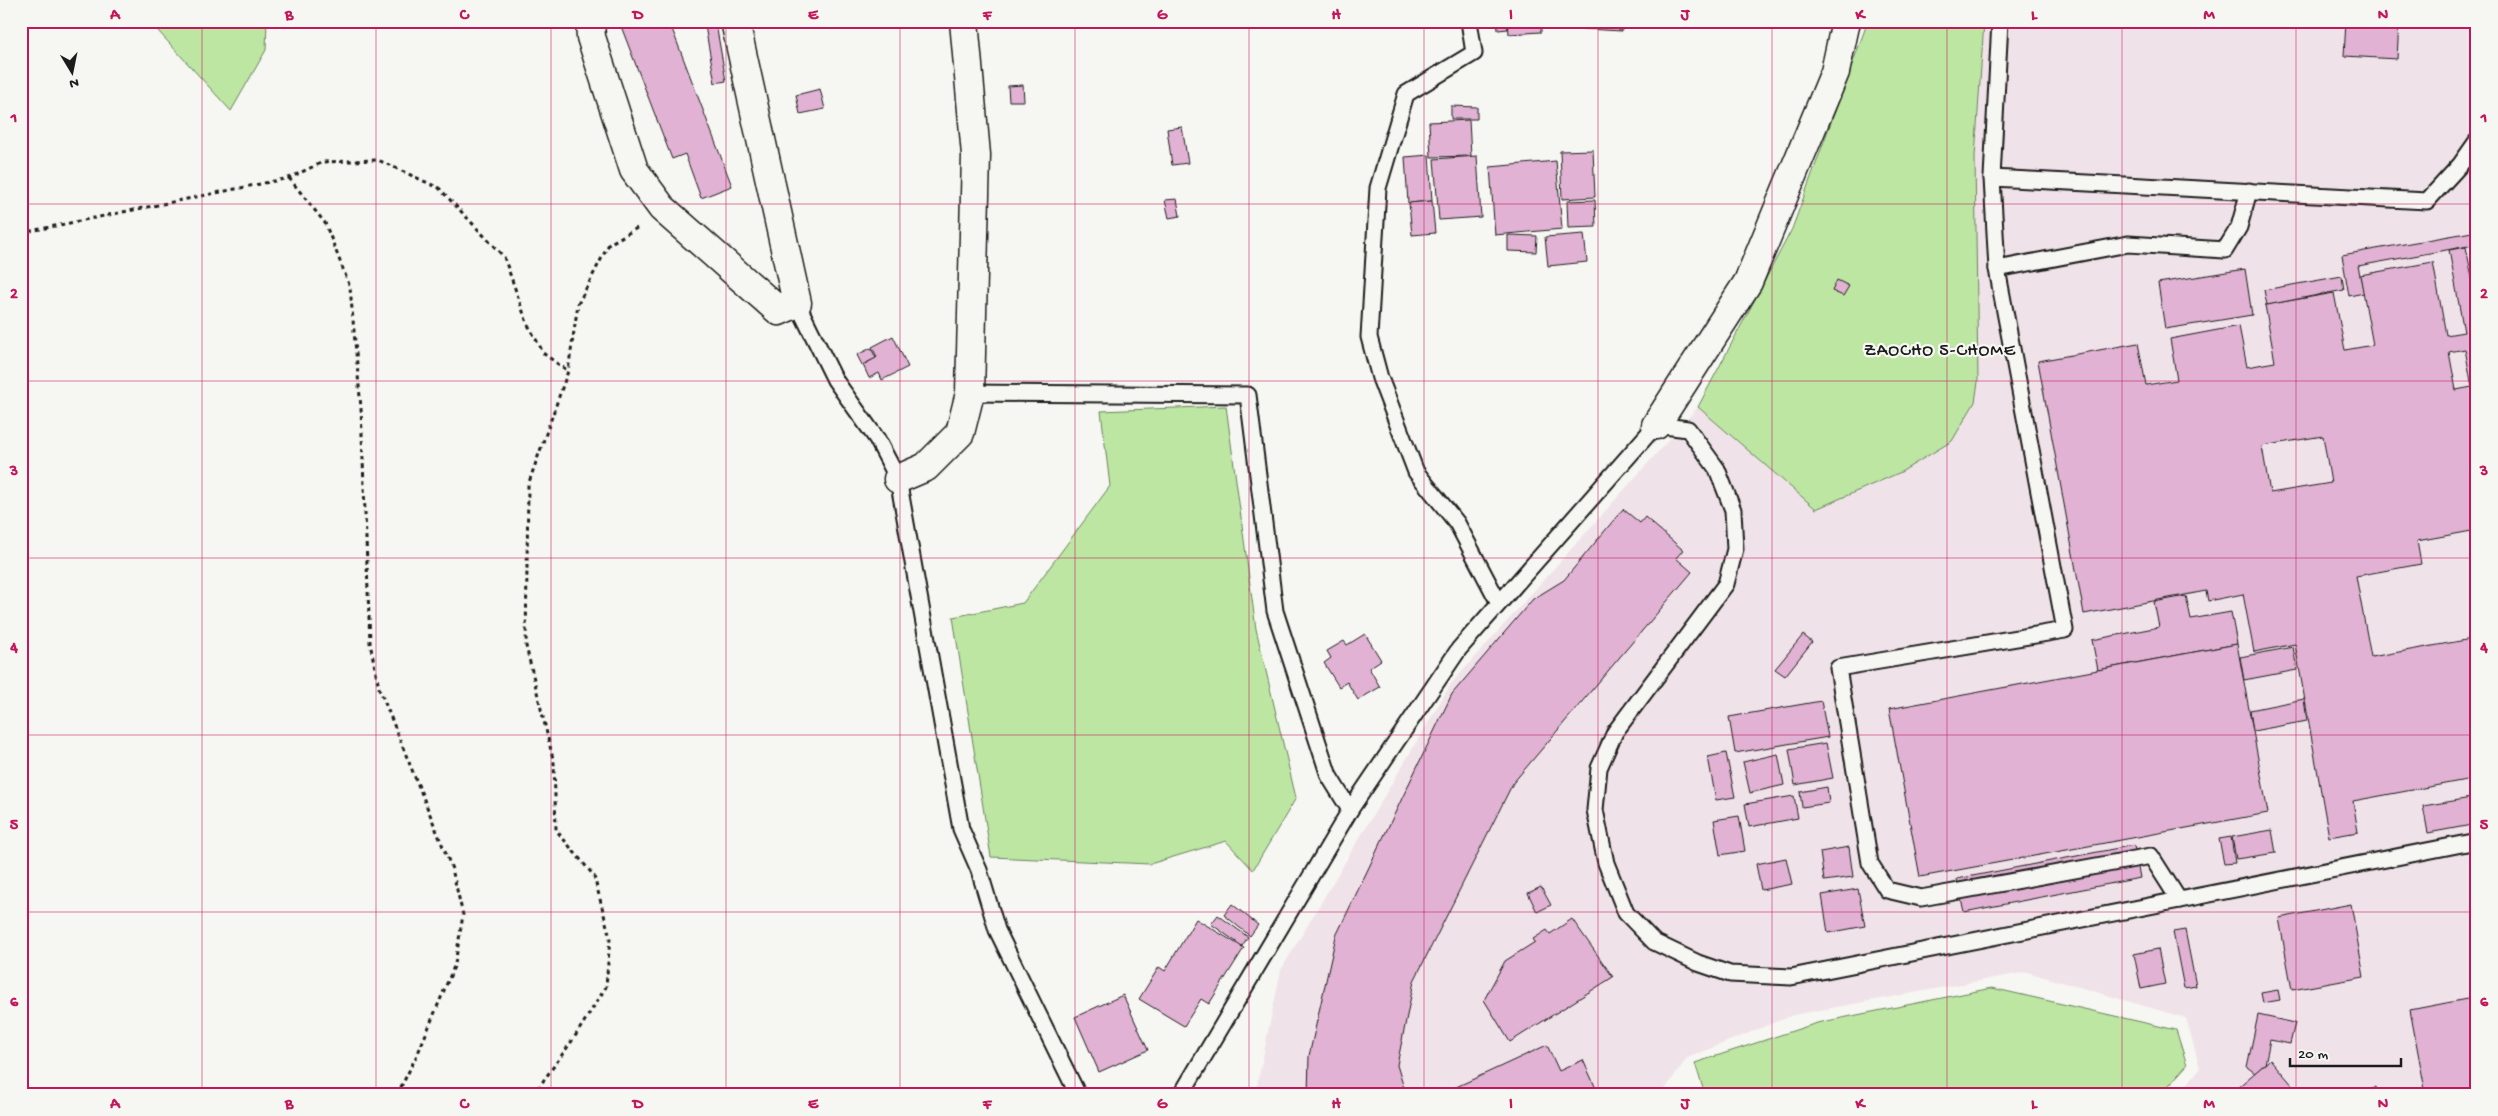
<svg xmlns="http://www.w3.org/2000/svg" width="2498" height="1116" viewBox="0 0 2498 1116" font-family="'Gochi Hand',sans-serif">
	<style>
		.built { fill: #f0e2e9 }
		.green { fill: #bce6a2; stroke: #6c815f }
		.building { fill: #e1b2d3; stroke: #1c1c1c; fill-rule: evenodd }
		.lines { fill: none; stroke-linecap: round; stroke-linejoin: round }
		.lane-casing { stroke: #1c1c1c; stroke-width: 19 }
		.street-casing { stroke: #1c1c1c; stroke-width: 31 }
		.path { stroke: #1c1c1c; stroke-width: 3; stroke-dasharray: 4 4; stroke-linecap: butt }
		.lane { stroke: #f6f6f2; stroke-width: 15 }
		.street { stroke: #f6f6f2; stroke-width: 28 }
		.grid { fill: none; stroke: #c2185b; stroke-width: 1; stroke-opacity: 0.55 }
		.labels { text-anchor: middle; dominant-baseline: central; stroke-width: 4.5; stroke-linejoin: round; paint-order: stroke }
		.neighbourhood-label { font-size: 18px; letter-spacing: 1px; fill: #1c1c1c; stroke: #f6f6f2 }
		.neatline { fill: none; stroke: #c2185b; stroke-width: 2 }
		.grid-label { font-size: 16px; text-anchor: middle; font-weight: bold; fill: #c2185b }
	</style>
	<rect width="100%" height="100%" fill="#f6f6f2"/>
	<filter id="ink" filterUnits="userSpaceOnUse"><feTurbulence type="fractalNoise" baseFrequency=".02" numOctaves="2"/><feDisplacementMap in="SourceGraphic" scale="10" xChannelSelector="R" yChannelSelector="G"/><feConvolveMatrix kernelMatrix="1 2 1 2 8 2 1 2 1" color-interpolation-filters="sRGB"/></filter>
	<g filter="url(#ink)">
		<polygon class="built" points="1984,21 2477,21 2477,1095 2179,1095 2200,1068 2186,1018 2027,972 1793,1015 1687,1058 1661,1095 1255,1095 1281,970 1451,684 1698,407 1816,509 1975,157"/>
		<g class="green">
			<polygon points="149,21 267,21 266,50 231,111"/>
			<polygon points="1868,21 1984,21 1975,157 1978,382 1975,402 1952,441 1901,472 1816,509 1698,407 1792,229"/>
			<polygon points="1226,406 1256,629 1296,798 1253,870 1226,841 1150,864 991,857 953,617 1023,603 1110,486 1101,411"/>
			<polygon points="1992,988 2176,1030 2187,1065 2160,1095 1705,1095 1695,1063 1817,1023"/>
		</g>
		<g class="building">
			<polygon points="619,21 669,21 732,186 701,198 685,154 672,159"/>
			<polygon points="1497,21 1507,21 1508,29 1498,30"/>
			<polygon points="1508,21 1541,21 1541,32 1509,34"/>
			<polygon points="1549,21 1622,21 1622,31 1549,27"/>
			<polygon points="2346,21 2399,21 2397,59 2344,56"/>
			<polygon points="716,24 726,81 715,83 705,26"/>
			<polygon points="1023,85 1024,101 1009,101 1008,86"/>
			<polygon points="820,89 825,109 800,114 796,95"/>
			<polygon points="1451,106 1477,107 1477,119 1451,119"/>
			<polygon points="1469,120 1471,156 1431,157 1429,122"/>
			<polygon points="1182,127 1188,163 1172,165 1167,129"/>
			<polygon points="1593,150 1595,197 1562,199 1560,151"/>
			<polygon points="1429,155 1432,201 1408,203 1405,157"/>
			<polygon points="1477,156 1481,217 1439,220 1434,159"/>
			<polygon points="1556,161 1562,229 1495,235 1490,167"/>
			<polygon points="1177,199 1180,216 1169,218 1165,200"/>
			<polygon points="1595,200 1596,227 1568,228 1567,201"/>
			<polygon points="1432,201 1435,233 1412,235 1409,203"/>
			<polygon points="2472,232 2474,245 2358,266 2364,293 2349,296 2342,255"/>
			<polygon points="1584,234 1587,262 1548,266 1545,237"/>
			<polygon points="1508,235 1537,236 1536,252 1508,251"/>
			<path d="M2466 247 2477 303V530L2417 541 2421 564 2356 576 2371 657 2477 638V778L2353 801 2358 832 2329 837 2295 644 2254 652 2243 594 2208 601 2206 591 2084 614 2038 361 2138 343 2146 385 2177 380 2170 339 2239 326 2247 367 2275 362 2265 305 2334 293 2345 350 2373 345 2360 275 2433 262 2446 335 2464 332 2449 250ZM2465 349 2472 387 2456 390 2449 352ZM2323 436 2331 483 2270 493 2262 446Z"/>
			<polygon points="2245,269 2252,315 2165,329 2158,283"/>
			<polygon points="2342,276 2344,290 2267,305 2264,290"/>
			<polygon points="1837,280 1849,286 1843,296 1832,291"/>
			<polygon points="893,336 908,367 882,380 879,373 869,378 863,365 877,357 872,347"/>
			<polygon points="871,348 876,358 862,365 857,355"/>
			<polygon points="1623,509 1640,523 1645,517 1683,550 1676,558 1692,572 1513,783 1414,981 1397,1065 1406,1095 1308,1095 1309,1056 1336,936 1452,694 1533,599 1564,580"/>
			<polygon points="2186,596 2191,619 2231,612 2237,644 2098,670 2092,640 2159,627 2154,602"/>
			<polygon points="1365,634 1381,660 1369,668 1380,687 1358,700 1347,682 1339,687 1324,663 1331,658 1327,651 1344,641 1347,645"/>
			<polygon points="1803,635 1812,642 1785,676 1775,669"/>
			<polygon points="2237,644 2268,813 1920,877 1889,709"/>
			<polygon points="2293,647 2297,670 2244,680 2240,657"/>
			<polygon points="2304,699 2307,721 2253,731 2250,710"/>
			<polygon points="1821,701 1828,737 1735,753 1729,717"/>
			<polygon points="1826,743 1833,778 1795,785 1789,749"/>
			<polygon points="1726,753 1735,797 1716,800 1708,757"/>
			<polygon points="1778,754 1784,785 1750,793 1743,762"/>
			<polygon points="1827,787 1829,803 1802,807 1800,792"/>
			<polygon points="1794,796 1798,818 1749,827 1745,804"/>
			<polygon points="2477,797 2477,824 2428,833 2423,806"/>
			<polygon points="1739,816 1745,851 1720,855 1714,820"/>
			<polygon points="2272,830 2276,853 2236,859 2232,837"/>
			<polygon points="2231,837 2235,863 2224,864 2219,839"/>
			<polygon points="2134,845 2140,878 1964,912 1957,879"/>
			<polygon points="1849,847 1853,877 1824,881 1820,852"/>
			<polygon points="1786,858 1792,884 1761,890 1756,864"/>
			<polygon points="1541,887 1551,905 1537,912 1528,893"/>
			<polygon points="1858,889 1865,926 1828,933 1822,895"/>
			<polygon points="1232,904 1258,925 1250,936 1224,915"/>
			<polygon points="2351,904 2364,977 2292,990 2279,918"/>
			<polygon points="1218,915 1248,937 1242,946 1211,924"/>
			<polygon points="1196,919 1244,948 1209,1004 1201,999 1184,1026 1139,999 1159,967 1165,971"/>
			<polygon points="1572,919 1613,977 1510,1042 1484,1000 1505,961 1535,942 1533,939 1547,930 1550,934"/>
			<polygon points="2185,930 2196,986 2184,988 2173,932"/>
			<polygon points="2158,949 2165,984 2141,989 2134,954"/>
			<polygon points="2278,990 2280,1000 2263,1003 2261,993"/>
			<polygon points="1123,995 1148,1050 1099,1072 1075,1017"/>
			<polygon points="2477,997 2477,1095 2426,1095 2410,1010"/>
			<polygon points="2258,1015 2295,1023 2290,1044 2270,1040 2265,1064 2255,1073 2247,1067"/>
			<polygon points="1547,1045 1559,1071 1583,1060 1599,1095 1439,1095"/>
			<polygon points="2270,1059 2301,1095 2229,1095 2265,1064"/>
			<polygon points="2375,1087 2379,1095 2362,1095"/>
		</g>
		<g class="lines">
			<defs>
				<g id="lane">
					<polyline points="1469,21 1474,53 1406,94 1378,188 1369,337 1380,378 1416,472 1457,523 1499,603"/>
					<polyline points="2000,21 1992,178 1997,269 2065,630 1838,668 1870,863 1887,890 1921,898 2151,856 2179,900"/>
					<polyline points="1992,178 2427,201 2460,165 2477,141"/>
					<polyline points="1997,269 2128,244 2225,250 2239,227 2249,191"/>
					<polyline points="797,303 835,380 877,439 898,479 961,829 979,870 997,930 1078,1095"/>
					<polyline points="970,393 1248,395 1275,611 1329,776 1350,810"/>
					<polyline points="1181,1095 1350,810 1459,649 1656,425 1688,429 1717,469 1733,510 1735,549 1726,584 1615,732 1599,768 1595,810 1606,863 1626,913 1654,942 1698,963 1730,974 1791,977 2477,841"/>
				</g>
				<g id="street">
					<polyline points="590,21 591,37 634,170 662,208 779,311 797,303 735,21"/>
					<polyline points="1656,425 1748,282 1835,72 1846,21"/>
					<polyline points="898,479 926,467 960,433 970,393 976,155 964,21"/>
				</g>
			</defs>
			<use href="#lane" class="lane-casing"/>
			<use href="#street" class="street-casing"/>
			<g class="path">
				<polyline points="289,178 325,223 350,287 361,408 370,643 379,688 452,869 463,915 455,964 418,1053 397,1095"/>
				<polyline points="21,233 289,178 323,162 378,160 439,188 504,257 527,323 544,354 568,371"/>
				<polyline points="533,1095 574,1038 606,987 610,938 594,876 556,830 554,763 526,646 528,485 568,371 578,304 609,244 637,228"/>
			</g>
			<use href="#lane" class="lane"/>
			<use href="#street" class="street"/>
		</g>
	</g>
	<path class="grid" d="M202 21V1095M376 21V1095M551 21V1095M726 21V1095M900 21V1095M1075 21V1095M1249 21V1095M1424 21V1095M1598 21V1095M1772 21V1095M1947 21V1095M2122 21V1095M2296 21V1095M21 204H2477M21 381H2477M21 558H2477M21 735H2477M21 912H2477"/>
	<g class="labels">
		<g class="neighbourhood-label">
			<text x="1940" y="351">ZAOCHO 5-CHOME</text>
		</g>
	</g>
	<rect width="2498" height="1116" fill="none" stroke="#f6f6f2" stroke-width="55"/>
	<g transform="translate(72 72) rotate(170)" stroke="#f6f6f2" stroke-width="4" paint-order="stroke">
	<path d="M0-4L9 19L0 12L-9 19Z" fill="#1c1c1c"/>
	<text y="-8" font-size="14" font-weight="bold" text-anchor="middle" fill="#1c1c1c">N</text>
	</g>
	<path d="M2290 1058v8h111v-8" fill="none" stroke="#1c1c1c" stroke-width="2.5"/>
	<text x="2298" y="1058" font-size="15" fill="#1c1c1c" stroke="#f6f6f2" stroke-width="4" paint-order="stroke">20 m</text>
	<rect x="28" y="28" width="2442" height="1060" class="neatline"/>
	<g class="grid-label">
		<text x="115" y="19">A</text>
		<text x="289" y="19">B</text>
		<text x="464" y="19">C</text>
		<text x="638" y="19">D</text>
		<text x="813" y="19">E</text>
		<text x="987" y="19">F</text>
		<text x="1162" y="19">G</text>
		<text x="1336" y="19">H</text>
		<text x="1511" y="19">I</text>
		<text x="1685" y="19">J</text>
		<text x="1860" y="19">K</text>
		<text x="2034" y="19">L</text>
		<text x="2209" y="19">M</text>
		<text x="2383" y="19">N</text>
		<text x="14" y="122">1</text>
		<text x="2484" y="122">1</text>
		<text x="14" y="298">2</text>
		<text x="2484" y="298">2</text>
		<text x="14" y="475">3</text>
		<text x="2484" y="475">3</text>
		<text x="14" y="652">4</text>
		<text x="2484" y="652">4</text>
		<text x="14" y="829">5</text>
		<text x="2484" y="829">5</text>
		<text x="14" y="1006">6</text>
		<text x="2484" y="1006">6</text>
		<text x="115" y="1108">A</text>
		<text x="289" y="1108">B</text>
		<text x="464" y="1108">C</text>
		<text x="638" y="1108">D</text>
		<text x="813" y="1108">E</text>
		<text x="987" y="1108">F</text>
		<text x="1162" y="1108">G</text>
		<text x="1336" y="1108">H</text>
		<text x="1511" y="1108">I</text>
		<text x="1685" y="1108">J</text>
		<text x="1860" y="1108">K</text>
		<text x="2034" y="1108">L</text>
		<text x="2209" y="1108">M</text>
		<text x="2383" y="1108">N</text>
	</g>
</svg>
